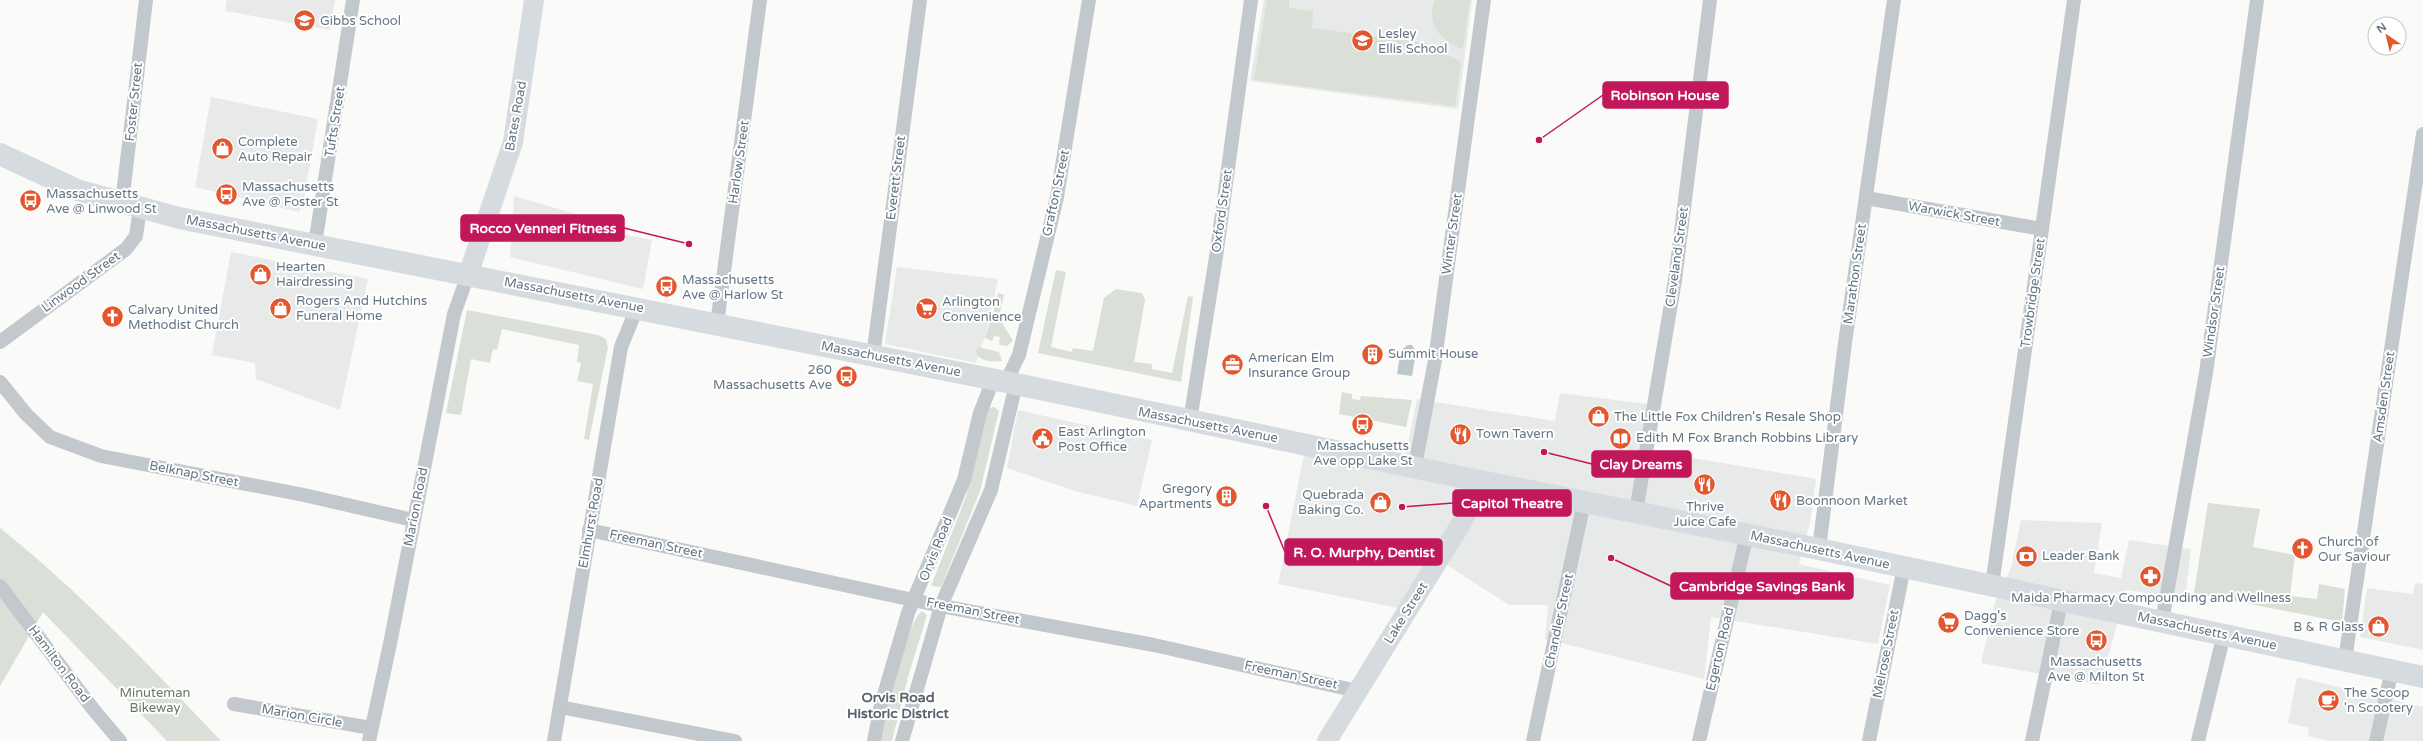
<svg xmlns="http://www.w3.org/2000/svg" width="2423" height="741" viewBox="0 0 2423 741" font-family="'Varela Round',sans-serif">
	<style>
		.built { fill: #e8e9e9 }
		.green { fill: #dadfd7 }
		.water { fill: #bbc7cb }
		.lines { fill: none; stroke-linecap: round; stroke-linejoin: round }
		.street { stroke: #c3c8cc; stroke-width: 14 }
		.secondary { stroke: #d6dbdf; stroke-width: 20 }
		.highway { stroke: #d6dbdf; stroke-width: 22 }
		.labels { text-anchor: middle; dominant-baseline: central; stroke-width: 4; stroke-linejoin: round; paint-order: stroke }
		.poi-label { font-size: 13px; fill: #657683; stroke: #fff; text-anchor: start }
		.street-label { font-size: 13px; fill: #657683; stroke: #fff }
		.park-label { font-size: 13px; fill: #687a64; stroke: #fff }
		.neighbourhood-label { font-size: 14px; font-weight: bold; fill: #57646e; stroke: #fff }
		.leader { fill: none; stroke: #c2185b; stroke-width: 1.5 }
		.callout-dot { fill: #c2185b; stroke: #fff; stroke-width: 1.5 }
		.callout { fill: #c2185b; stroke: #c2185b; stroke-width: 1.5 }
		.callout-label { font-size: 14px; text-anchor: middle; font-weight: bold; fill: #fff }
	</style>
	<rect width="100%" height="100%" fill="#fafaf8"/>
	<g class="built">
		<polygon points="227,0 335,0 330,30 225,11"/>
		<polygon points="1264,0 1472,0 1458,109 1250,81"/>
		<polygon points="211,97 318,119 303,203 299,212 195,187"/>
		<polygon points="514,196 603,222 601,230 652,240 643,289 510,257"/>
		<polygon points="231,252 368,279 340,410 256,379 255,363 212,355"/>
		<polygon points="897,267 998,279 986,334 976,363 885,344"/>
		<polygon points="1560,393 1647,404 1640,449 1816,479 1810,523 1799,564 1890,585 1878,644 1711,617 1704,679 1545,639 1548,605 1509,605 1433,556 1398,608 1278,584 1305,450 1402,471 1417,399 1555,421"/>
		<polygon points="1018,410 1152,440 1137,506 1075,491 1007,468"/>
		<polygon points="2021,520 2102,523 2094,573 2121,578 2129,540 2191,549 2185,599 2127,590 2100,685 1981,663 1995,602 2011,568"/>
		<polygon points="2415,583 2423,584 2423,650 2360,637 2367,588 2413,594"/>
		<polygon points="2297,677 2423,707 2423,741 2328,741 2308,736 2309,728 2288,723"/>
	</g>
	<g class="green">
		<polygon points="1267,0 1289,0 1289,8 1313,11 1312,28 1425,43 1461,62 1455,106 1254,80"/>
		<path d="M1435 0H1470L1463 49C1442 43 1425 23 1435 0Z"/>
		<polygon points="1056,270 1066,272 1051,347 1072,352 1073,348 1093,351 1104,298 1116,289 1142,293 1145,300 1134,362 1152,364 1152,369 1172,373 1188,296 1193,297 1181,382 1038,353"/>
		<polygon points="998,293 1004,295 999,316 993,314"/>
		<polygon points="467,310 598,335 606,339 608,347 589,440 584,439 593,384 577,381 581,363 577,362 579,345 502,329 497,350 493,349 490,363 471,359 461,415 446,413"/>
		<polygon points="991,319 1001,321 1013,341 1007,346 999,345 1000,337 994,336 992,341 985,338"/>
		<path d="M978 347 999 352 1002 361C992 362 980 362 976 352Z"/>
		<polygon points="1342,392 1352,394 1352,399 1360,400 1361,396 1412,400 1406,427 1339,414"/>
		<polygon points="994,407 999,411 980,491 941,587 931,586 966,497 988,408"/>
		<polygon points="2208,503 2260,509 2253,547 2295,555 2290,596 2317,599 2319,584 2345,589 2342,622 2194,593"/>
		<path d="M0 528C80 592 151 667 221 741H167L43 612 0 686Z"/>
		<path d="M922 611 927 615 908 677 892 741H881C885 718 906 622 922 611Z"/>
	</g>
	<polygon class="water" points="1408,345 1412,345 1416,352 1412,376 1397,374 1401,350"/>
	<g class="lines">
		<g class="street">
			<polyline points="1866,198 2042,229"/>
			<polyline points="122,203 146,0"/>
			<polyline points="315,244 353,0"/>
			<polyline points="717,324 760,0"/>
			<polyline points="0,342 126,249 136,236 140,208"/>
			<polyline points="873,356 920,0"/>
			<polyline points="0,382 26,414 50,437 101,456 304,495 413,520"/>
			<polyline points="1006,382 1019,355 1057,197 1089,0"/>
			<polyline points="1190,421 1216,257 1251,0"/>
			<polyline points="1415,466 1435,360 1484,0"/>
			<polyline points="1636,512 1675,280 1710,0"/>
			<polyline points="589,530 941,606 1154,645 1357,691"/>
			<polyline points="1819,549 1845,343 1894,0"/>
			<polyline points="0,586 93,709 120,741"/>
			<polyline points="1992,586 2074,0"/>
			<polyline points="2162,622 2206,373 2257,0"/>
			<polyline points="2345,660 2423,134"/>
			<polyline points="234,704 371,728"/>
			<polyline points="560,707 735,741"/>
			<polyline points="369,741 390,644 454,314 468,275"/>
			<polyline points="554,741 621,347 637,308"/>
			<polyline points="874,741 881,705 908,613 964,480 980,413 993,380"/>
			<polyline points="902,741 941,606 991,490 1016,384"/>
			<polyline points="1533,741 1584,502"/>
			<polyline points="1699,741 1747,534"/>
			<polyline points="1869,741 1904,567"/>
			<polyline points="2032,741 2061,602"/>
			<polyline points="2198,741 2224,634"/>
			<polyline points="2376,741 2392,670"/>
		</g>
		<g class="secondary">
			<polyline points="468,275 513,142 534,0"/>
			<polyline points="1327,741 1465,517 1472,498 1475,480"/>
		</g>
		<polyline class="highway" points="0,154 77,190 179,218 1006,382 1475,480 1814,548 2423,677"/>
	</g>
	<defs>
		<symbol id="school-disc" viewBox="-11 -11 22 22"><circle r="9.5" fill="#e4572e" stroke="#fff"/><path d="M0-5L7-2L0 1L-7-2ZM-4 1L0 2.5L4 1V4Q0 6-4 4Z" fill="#fff"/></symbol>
		<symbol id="shop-disc" viewBox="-11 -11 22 22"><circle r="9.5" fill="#e4572e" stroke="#fff"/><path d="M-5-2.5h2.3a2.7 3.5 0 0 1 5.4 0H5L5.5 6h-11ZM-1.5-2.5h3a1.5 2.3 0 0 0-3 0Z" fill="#fff"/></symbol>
		<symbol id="bus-disc" viewBox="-11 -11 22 22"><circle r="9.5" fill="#e4572e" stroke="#fff"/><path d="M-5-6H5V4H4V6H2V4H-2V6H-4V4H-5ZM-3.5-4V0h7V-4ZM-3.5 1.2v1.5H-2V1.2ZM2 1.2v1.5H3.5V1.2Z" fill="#fff"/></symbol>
		<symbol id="supermarket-disc" viewBox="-11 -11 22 22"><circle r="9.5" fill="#e4572e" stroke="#fff"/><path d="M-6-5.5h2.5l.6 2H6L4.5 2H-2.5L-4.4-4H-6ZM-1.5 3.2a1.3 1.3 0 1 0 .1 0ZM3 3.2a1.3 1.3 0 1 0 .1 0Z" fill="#fff"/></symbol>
		<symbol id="church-disc" viewBox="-11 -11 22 22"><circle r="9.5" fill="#e4572e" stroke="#fff"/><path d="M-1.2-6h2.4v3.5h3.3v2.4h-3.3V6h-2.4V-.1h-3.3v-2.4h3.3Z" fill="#fff"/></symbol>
		<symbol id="building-disc" viewBox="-11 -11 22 22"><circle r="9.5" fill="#e4572e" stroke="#fff"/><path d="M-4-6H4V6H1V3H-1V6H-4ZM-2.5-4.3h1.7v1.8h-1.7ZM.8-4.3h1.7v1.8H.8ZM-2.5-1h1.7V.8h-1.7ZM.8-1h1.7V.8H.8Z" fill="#fff"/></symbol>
		<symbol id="office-disc" viewBox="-11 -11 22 22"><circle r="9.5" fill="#e4572e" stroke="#fff"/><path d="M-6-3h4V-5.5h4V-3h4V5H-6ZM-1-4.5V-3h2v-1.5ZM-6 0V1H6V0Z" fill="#fff"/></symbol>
		<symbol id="restaurant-disc" viewBox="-11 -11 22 22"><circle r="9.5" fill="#e4572e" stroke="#fff"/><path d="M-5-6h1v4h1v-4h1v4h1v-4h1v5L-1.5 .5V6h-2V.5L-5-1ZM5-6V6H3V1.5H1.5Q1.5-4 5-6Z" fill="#fff"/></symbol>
		<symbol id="library-disc" viewBox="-11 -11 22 22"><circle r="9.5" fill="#e4572e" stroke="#fff"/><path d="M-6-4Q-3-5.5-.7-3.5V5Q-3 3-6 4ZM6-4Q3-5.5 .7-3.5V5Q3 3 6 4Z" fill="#fff"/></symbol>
		<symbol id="civic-disc" viewBox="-11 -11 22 22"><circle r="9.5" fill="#e4572e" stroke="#fff"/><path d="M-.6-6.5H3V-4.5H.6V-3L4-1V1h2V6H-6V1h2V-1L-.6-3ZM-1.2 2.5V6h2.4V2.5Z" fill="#fff"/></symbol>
		<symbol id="bank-disc" viewBox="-11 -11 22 22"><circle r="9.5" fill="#e4572e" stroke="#fff"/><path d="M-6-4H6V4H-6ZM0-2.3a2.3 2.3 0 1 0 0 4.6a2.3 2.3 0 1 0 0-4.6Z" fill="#fff"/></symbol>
		<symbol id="pharmacy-disc" viewBox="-11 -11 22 22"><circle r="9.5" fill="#e4572e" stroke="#fff"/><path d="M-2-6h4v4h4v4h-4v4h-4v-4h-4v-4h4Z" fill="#fff"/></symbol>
		<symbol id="cafe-disc" viewBox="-11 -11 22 22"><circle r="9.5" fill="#e4572e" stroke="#fff"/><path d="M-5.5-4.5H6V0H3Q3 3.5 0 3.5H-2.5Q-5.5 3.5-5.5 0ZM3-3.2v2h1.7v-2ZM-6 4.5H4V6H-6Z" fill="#fff"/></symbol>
	</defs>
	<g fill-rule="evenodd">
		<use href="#school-disc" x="292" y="8" width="25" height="25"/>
		<use href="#school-disc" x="1350" y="28" width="25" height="25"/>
		<use href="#shop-disc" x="210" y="136" width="25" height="25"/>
		<use href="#bus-disc" x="214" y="182" width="25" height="25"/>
		<use href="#bus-disc" x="18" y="188" width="25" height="25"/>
		<use href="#shop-disc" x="248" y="262" width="25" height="25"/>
		<use href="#bus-disc" x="654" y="274" width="25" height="25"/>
		<use href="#shop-disc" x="268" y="296" width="25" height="25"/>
		<use href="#supermarket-disc" x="914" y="296" width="25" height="25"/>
		<use href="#church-disc" x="100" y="304" width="25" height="25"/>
		<use href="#building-disc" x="1360" y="342" width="25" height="25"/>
		<use href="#office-disc" x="1220" y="352" width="25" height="25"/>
		<use href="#bus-disc" x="834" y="364" width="25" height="25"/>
		<use href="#shop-disc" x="1586" y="404" width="25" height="25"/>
		<use href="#bus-disc" x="1350" y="412" width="25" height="25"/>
		<use href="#restaurant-disc" x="1448" y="422" width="25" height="25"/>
		<use href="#library-disc" x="1608" y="426" width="25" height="25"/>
		<use href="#civic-disc" x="1030" y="426" width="25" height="25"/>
		<use href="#restaurant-disc" x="1692" y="472" width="25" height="25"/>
		<use href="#building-disc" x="1214" y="484" width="25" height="25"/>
		<use href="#restaurant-disc" x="1768" y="488" width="25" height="25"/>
		<use href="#shop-disc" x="1368" y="490" width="25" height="25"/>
		<use href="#church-disc" x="2290" y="536" width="25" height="25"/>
		<use href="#bank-disc" x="2014" y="544" width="25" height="25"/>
		<use href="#pharmacy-disc" x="2138" y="564" width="25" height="25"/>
		<use href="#supermarket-disc" x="1936" y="610" width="25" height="25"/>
		<use href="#shop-disc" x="2366" y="614" width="25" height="25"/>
		<use href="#bus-disc" x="2084" y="628" width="25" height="25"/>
		<use href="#cafe-disc" x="2316" y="688" width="25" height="25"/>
	</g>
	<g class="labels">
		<g class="poi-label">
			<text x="320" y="21">Gibbs School</text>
			<text x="1378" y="34">Lesley<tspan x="1378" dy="15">Ellis School</tspan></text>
			<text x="238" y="142">Complete<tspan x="238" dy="15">Auto Repair</tspan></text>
			<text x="242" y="187">Massachusetts<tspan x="242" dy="15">Ave @ Foster St</tspan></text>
			<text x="46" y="194">Massachusetts<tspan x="46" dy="15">Ave @ Linwood St</tspan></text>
			<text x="276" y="267">Hearten<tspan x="276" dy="15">Hairdressing</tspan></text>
			<text x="682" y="280">Massachusetts<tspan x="682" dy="15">Ave @ Harlow St</tspan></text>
			<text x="296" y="301">Rogers And Hutchins<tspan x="296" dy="15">Funeral Home</tspan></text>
			<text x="942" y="302">Arlington<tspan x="942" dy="15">Convenience</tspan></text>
			<text x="128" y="310">Calvary United<tspan x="128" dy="15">Methodist Church</tspan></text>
			<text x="1388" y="354">Summit House</text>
			<text x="1248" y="358">American Elm<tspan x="1248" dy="15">Insurance Group</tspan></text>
			<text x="832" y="370" text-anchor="end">260<tspan x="832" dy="15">Massachusetts Ave</tspan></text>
			<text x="1614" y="417">The Little Fox Children's Resale Shop</text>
			<text x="1058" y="432">East Arlington<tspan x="1058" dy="15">Post Office</tspan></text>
			<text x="1476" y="434">Town Tavern</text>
			<text x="1636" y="438">Edith M Fox Branch Robbins Library</text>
			<text x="1363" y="446" text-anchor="middle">Massachusetts<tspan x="1363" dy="15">Ave opp Lake St</tspan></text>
			<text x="1212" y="489" text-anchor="end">Gregory<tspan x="1212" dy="15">Apartments</tspan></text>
			<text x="1364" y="495" text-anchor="end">Quebrada<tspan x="1364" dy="15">Baking Co.</tspan></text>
			<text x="1796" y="501">Boonnoon Market</text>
			<text x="1705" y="507" text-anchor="middle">Thrive<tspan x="1705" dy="15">Juice Cafe</tspan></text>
			<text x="2318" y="542">Church of<tspan x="2318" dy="15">Our Saviour</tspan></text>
			<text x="2042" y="556">Leader Bank</text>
			<text x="2151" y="598" text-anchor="middle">Maida Pharmacy Compounding and Wellness</text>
			<text x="1964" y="616">Dagg's<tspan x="1964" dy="15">Convenience Store</tspan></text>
			<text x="2364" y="627" text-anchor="end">B &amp; R Glass</text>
			<text x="2096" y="662" text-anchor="middle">Massachusetts<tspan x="2096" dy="15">Ave @ Milton St</tspan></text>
			<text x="2344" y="693">The Scoop<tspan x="2344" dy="15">'n Scootery</tspan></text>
		</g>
		<g class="street-label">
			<text transform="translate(134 102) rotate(-84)">Foster Street</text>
			<text transform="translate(516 116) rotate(-80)">Bates Road</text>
			<text transform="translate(335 122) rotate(-81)">Tufts Street</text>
			<text transform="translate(739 162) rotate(-82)">Harlow Street</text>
			<text transform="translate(896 178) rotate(-83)">Everett Street</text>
			<text transform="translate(1056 193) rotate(-78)">Grafton Street</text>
			<text transform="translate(1222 211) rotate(-82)">Oxford Street</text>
			<text transform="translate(1954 214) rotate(10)">Warwick Street</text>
			<text transform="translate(256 233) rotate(11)">Massachusetts Avenue</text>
			<text transform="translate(1452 234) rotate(-82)">Winter Street</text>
			<text transform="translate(1677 257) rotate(-82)">Cleveland Street</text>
			<text transform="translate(1855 274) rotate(-82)">Marathon Street</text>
			<text transform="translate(81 282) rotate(-36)">Linwood Street</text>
			<text transform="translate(2033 293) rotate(-82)">Trowbridge Street</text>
			<text transform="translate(574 295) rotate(11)">Massachusetts Avenue</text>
			<text transform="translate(2214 312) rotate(-82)">Windsor Street</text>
			<text transform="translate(891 359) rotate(11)">Massachusetts Avenue</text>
			<text transform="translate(2384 397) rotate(-82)">Amsden Street</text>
			<text transform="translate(1208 425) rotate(11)">Massachusetts Avenue</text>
			<text transform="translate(194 474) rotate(11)">Belknap Street</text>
			<text transform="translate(416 507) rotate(-79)">Marion Road</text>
			<text transform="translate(591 523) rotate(-80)">Elmhurst Road</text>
			<text transform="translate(656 544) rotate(12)">Freeman Street</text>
			<text transform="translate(936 549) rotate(-68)">Orvis Road</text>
			<text transform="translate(1820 550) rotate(12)">Massachusetts Avenue</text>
			<text transform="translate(973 611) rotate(11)">Freeman Street</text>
			<text transform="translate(1406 613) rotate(-58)">Lake Street</text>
			<text transform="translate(1559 621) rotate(-78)">Chandler Street</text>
			<text transform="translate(2207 631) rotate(12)">Massachusetts Avenue</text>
			<text transform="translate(1720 649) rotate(-77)">Egerton Road</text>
			<text transform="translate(1886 654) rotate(-79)">Melrose Street</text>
			<text transform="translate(59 664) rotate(53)">Hamilton Road</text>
			<text transform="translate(1291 675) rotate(12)">Freeman Street</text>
			<text transform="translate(302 716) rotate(10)">Marion Circle</text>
		</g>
		<g class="park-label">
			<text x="155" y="693">Minuteman<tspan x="155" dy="15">Bikeway</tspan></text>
		</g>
		<g class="neighbourhood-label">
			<text x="898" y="697">Orvis Road<tspan x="898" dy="16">Historic District</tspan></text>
		</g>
	</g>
	<path class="leader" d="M1539 140L1603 95M689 244L624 228M1544 452L1592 464M1402 507L1453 503M1266 506L1285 552M1611 558L1671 586"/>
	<g class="callout-dot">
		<circle cx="1539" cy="140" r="4"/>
		<circle cx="689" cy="244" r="4"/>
		<circle cx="1544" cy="452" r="4"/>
		<circle cx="1402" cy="507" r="4"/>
		<circle cx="1266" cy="506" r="4"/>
		<circle cx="1611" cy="558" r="4"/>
	</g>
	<g class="callout">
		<rect x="1603" y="82" width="125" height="26" rx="4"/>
		<rect x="461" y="215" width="163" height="26" rx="4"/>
		<rect x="1592" y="451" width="99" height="26" rx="4"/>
		<rect x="1453" y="490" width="118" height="26" rx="4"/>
		<rect x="1285" y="539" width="157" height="26" rx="4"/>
		<rect x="1671" y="573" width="182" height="26" rx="4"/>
	</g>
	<g class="callout-label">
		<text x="1665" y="100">Robinson House</text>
		<text x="543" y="233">Rocco Venneri Fitness</text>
		<text x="1641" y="469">Clay Dreams</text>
		<text x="1512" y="508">Capitol Theatre</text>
		<text x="1364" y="557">R. O. Murphy, Dentist</text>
		<text x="1762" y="591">Cambridge Savings Bank</text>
	</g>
	<g transform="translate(2387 36) rotate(325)"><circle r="19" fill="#ffffff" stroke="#c1c8cd"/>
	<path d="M0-3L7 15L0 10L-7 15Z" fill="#e4572e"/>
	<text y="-6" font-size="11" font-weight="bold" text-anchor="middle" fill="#657683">N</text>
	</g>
</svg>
